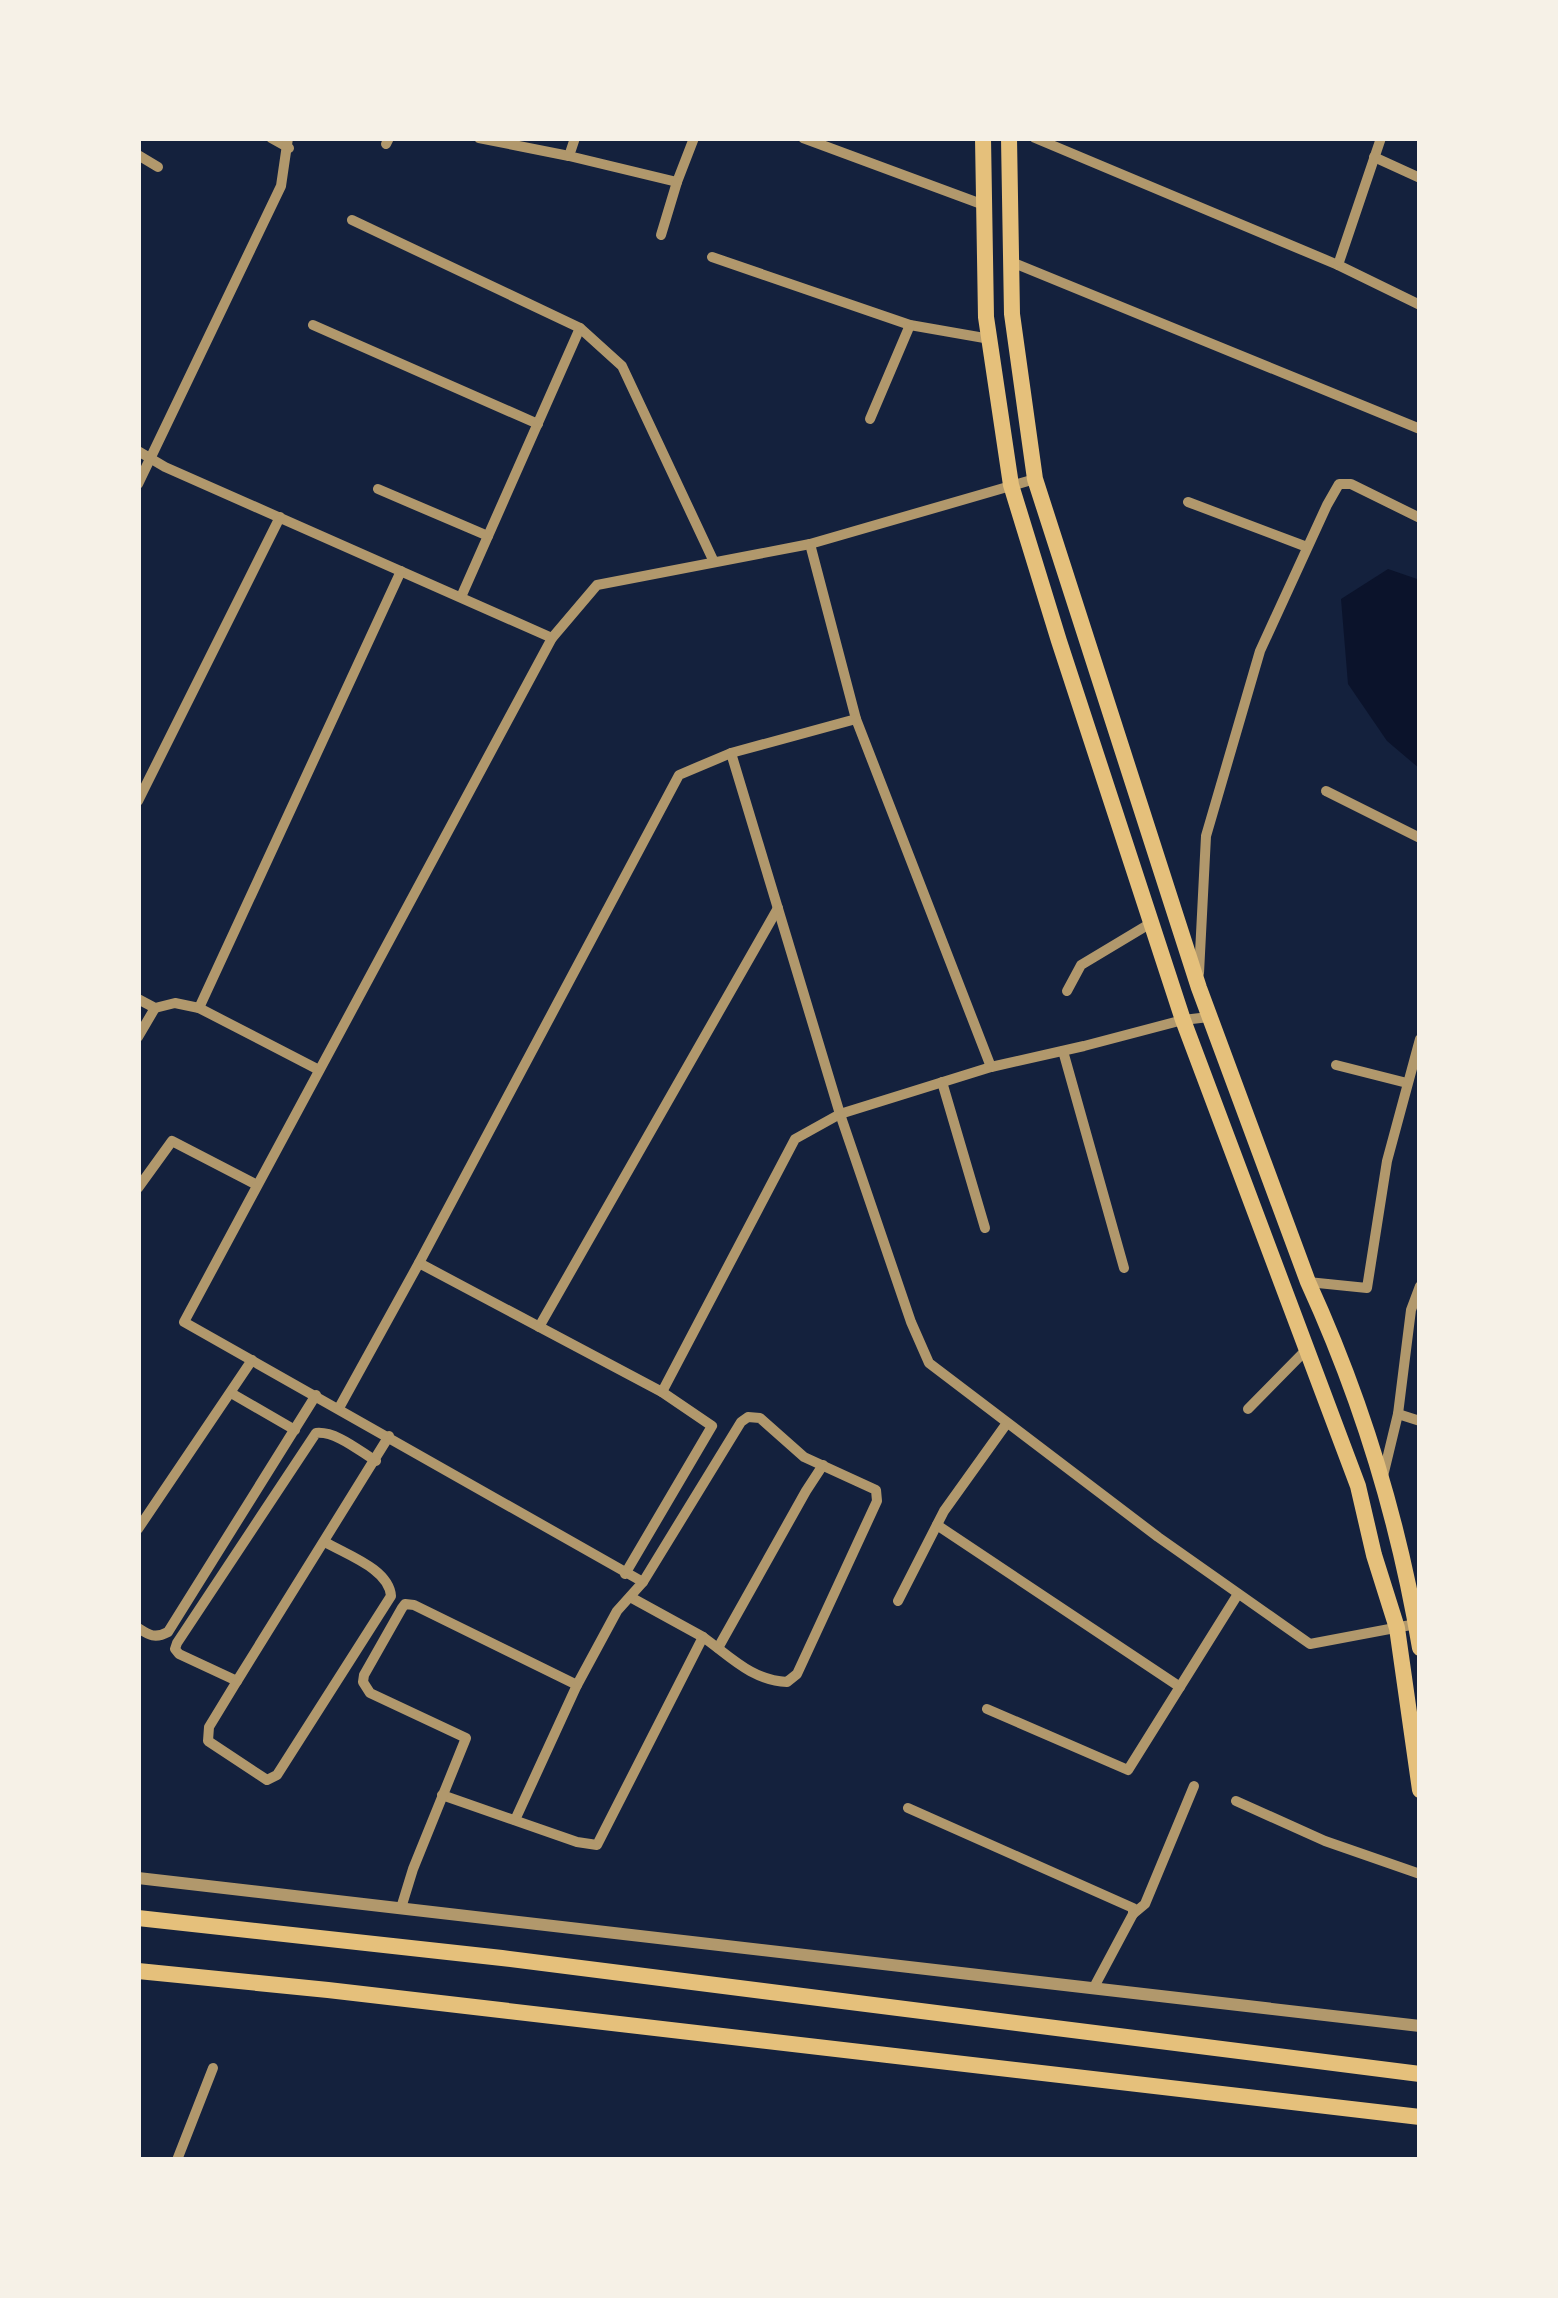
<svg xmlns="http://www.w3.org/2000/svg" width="1558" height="2298" viewBox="0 0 1558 2298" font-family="'Asap Condensed',sans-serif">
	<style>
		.water { fill: #0b132b }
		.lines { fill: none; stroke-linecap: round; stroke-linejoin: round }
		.minor { stroke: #b1986c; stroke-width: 10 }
		.tertiary { stroke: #b1986c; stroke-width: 12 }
		.primary { stroke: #e5c07b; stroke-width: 16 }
		.trunk { stroke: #e5c07b; stroke-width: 16 }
	</style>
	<rect width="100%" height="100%" fill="#14213d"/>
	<polygon class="water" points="1388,569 1420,580 1420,769 1387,741 1348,684 1341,599"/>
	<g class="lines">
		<g class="minor">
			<polyline points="271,138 289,148"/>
			<polyline points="479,138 569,156"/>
			<polyline points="575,138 569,156 677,182 694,138"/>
			<polyline points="803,138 984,205"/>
			<polyline points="1035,138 1338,265 1420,305"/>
			<polyline points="386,144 389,138"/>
			<polyline points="138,155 158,167"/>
			<polyline points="1374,157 1420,178"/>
			<polyline points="352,220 580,328 461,597"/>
			<polyline points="661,235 677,182"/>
			<polyline points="712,257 910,325 990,339"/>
			<polyline points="1009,261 1420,429"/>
			<polyline points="1338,265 1381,138"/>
			<polyline points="313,325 538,424"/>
			<polyline points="580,328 622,366 714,562"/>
			<polyline points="870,419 910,325"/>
			<polyline points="138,451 165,467 552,638"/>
			<polyline points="138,484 281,186 288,138"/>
			<polyline points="378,489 488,536"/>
			<polyline points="1188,502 1307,547"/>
			<polyline points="810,544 856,719 991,1067"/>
			<polyline points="731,753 840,1114 911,1322 929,1363 1158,1537 1310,1644 1416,1624"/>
			<polyline points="1326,791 1420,838"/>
			<polyline points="138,801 280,517"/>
			<polyline points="1199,973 1206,836 1260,651 1327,505 1339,484 1351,484 1420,518"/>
			<polyline points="1067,991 1081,965 1151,923"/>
			<polyline points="138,999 155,1008 175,1003 199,1008 319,1070"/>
			<polyline points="199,1008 401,571"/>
			<polyline points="138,1037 155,1008"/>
			<polyline points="1063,1051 1124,1268"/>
			<polyline points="1336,1065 1407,1083"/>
			<polyline points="942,1082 985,1228"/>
			<polyline points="138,1188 172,1141 257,1185"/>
			<polyline points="419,1263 662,1392 712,1426 625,1574"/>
			<polyline points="1308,1282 1367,1288 1387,1161 1420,1039"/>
			<polyline points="539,1327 778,908"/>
			<polyline points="662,1392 795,1139 840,1114 991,1067 1084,1046 1183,1020 1209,1017"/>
			<polyline points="231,1393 295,1430"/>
			<polyline points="339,1408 419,1263 679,775 731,753 856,719"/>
			<polyline points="1248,1409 1308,1348"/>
			<polyline points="1398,1414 1420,1421"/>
			<polyline points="1383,1476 1398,1414 1411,1310 1420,1286"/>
			<polyline points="937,1525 1180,1687"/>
			<polyline points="138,1529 252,1360"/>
			<path d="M325 1542C347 1555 389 1569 391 1596L277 1775 267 1780 208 1741 209 1727 237 1681 179 1654 175 1649 177 1643 316 1433C336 1431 358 1450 376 1461"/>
			<polyline points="632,1598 703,1637"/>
			<polyline points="898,1601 944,1511 1007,1423"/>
			<path d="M138 1628C149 1635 155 1639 168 1632L316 1395"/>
			<polyline points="718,1648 806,1491 823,1465"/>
			<polyline points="237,1681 389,1436"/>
			<polyline points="987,1709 1128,1770 1238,1594"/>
			<path d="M442 1795 577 1842 597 1845 703 1637C731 1657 751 1680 787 1682L797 1674 877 1501 876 1490 804 1457 760 1418 748 1417 741 1422 643 1582"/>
			<polyline points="1236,1801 1325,1841 1420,1874"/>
			<polyline points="908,1808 1133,1908 1133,1914 1093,1989"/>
			<polyline points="515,1820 577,1685"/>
			<polyline points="401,1908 413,1869 466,1738 370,1693 363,1682 364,1675 402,1608 405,1604 414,1605 577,1685 617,1611 643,1582 184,1322 552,638 597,585 810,544 1035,479"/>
			<polyline points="1133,1914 1145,1904 1194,1786"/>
			<polyline points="177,2160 213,2068"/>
		</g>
		<polyline class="tertiary" points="138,1878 1420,2026"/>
		<g class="primary">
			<polyline points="983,138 986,317 1011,485 1059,641 1183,1020 1358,1486 1374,1555 1397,1628 1420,1790"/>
			<path d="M1009 138 1012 314 1035 479 1199 988 1308 1282C1361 1398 1399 1522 1420 1648"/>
		</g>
		<g class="trunk">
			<polyline points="138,1918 502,1958 1420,2074"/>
			<polyline points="138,1971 328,1990 1420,2117"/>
		</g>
	</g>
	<rect width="1558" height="2298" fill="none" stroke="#f6f1e7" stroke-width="282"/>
</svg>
